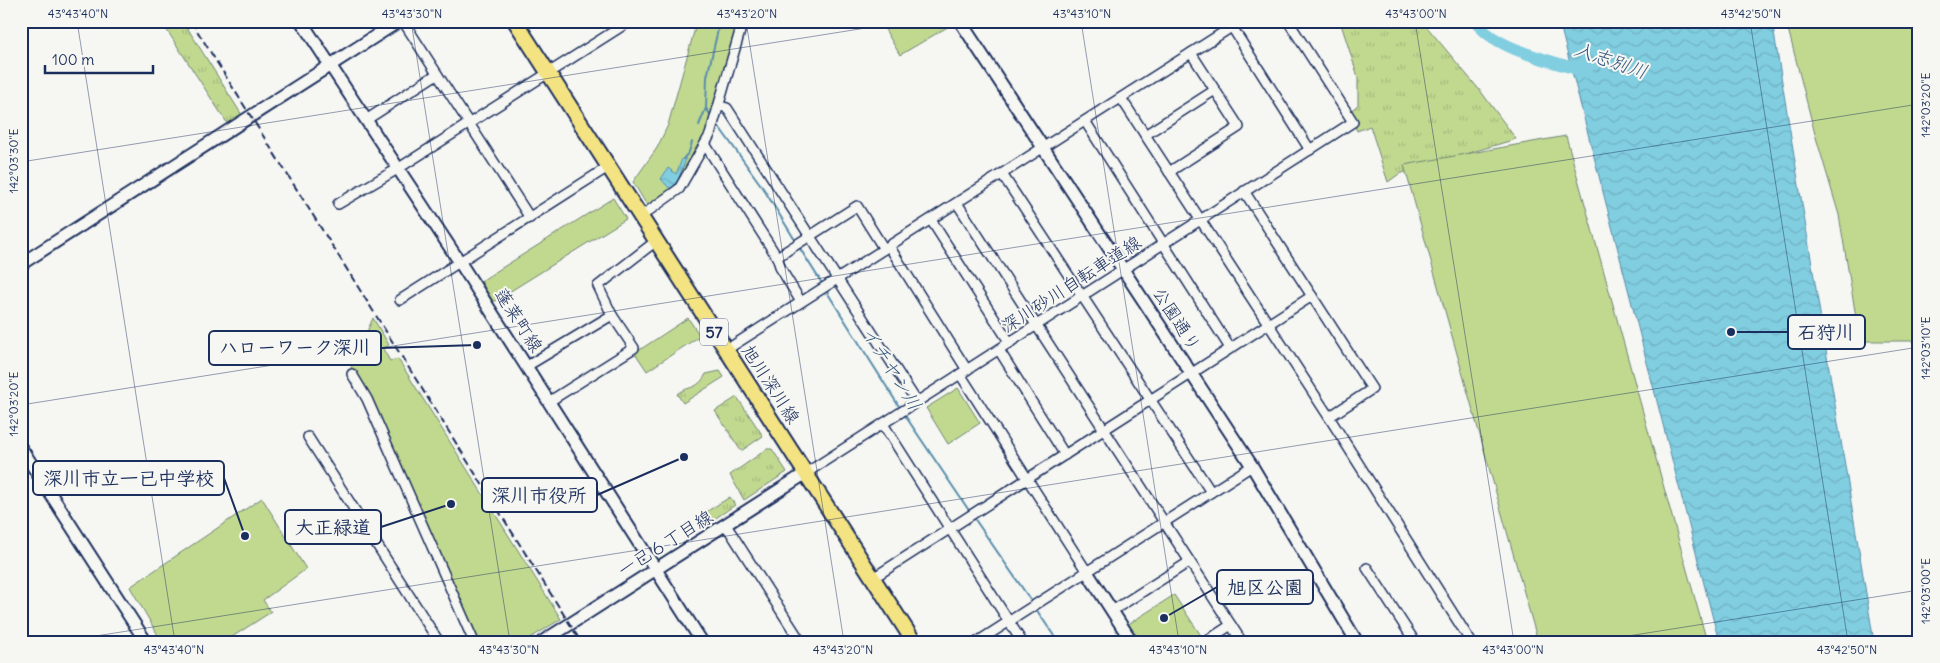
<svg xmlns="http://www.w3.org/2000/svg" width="1940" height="663" viewBox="0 0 1940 663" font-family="Delius,'Klee One',sans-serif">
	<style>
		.grass { fill: url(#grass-tufts); stroke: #6e8476 }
		.park { fill: #c1d98f; stroke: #6e8476 }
		.water { fill: url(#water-waves); stroke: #588eac }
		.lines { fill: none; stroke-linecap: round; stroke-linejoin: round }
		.stream { stroke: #588eac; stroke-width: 2 }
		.river { stroke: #81cee0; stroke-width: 12 }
		.minor-casing { stroke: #1b2f5e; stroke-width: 12 }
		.tertiary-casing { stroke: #1b2f5e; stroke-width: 15 }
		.primary-casing { stroke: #1b2f5e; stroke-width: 18 }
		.minor { stroke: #f6f6f2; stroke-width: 9 }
		.tertiary { stroke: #f6f6f2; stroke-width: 11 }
		.primary { stroke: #f4e382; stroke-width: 14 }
		.rail { stroke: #1b2f5e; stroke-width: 2; stroke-dasharray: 8 4; stroke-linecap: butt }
		.ticks { fill: none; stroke: #1b2f5e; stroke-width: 1; stroke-opacity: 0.45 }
		.labels { text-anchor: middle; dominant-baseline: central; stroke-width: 4; stroke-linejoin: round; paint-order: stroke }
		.shield { fill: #f6f6f2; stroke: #5d6b8a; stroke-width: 1 }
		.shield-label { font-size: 16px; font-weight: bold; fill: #1b2f5e }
		.street-label { font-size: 18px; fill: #1b2f5e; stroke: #f6f6f2 }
		.water-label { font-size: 19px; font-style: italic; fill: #34577e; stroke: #f6f6f2 }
		.leader { fill: none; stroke: #1b2f5e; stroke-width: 2 }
		.callout-dot { fill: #1b2f5e; stroke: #f6f6f2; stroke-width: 2 }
		.callout { fill: #f6f6f2; stroke: #1b2f5e; stroke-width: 2 }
		.callout-label { font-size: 19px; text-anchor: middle; font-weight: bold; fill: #1b2f5e }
		.neatline { fill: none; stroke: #1b2f5e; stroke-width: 2 }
		.ticks-label { font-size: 12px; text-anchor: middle; fill: #1b2f5e }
	</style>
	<defs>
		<pattern id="grass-tufts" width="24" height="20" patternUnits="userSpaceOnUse" patternTransform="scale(1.25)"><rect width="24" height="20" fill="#c1d98f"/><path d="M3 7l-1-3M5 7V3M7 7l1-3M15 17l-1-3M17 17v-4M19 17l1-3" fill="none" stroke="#a5bb7e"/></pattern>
		<pattern id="water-waves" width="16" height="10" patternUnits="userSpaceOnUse" patternTransform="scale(1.25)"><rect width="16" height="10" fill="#81cee0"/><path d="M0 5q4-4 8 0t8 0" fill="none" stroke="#6fb1c3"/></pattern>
	</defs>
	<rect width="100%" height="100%" fill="#f6f6f2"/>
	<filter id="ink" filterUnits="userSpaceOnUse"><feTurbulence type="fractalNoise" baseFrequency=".02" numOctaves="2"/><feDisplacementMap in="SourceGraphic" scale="10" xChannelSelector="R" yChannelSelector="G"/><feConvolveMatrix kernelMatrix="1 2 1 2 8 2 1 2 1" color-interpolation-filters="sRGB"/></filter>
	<g filter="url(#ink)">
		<g class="grass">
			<polygon points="161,21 183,21 245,120 231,129"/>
			<polygon points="1340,21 1422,21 1482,93 1516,139 1399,174 1388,182 1370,126 1357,131 1349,112 1358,105 1358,77"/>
			<path d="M720 371 724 377 683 403 677 394C689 385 697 391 706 374Z"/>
			<polygon points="737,397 763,436 741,451 715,411"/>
			<polygon points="767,449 772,449 787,472 744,500 730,475"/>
			<polygon points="730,497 735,505 704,526 698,517"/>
		</g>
		<g class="park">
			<path d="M697 21H738C724 73 710 140 680 185 674 194 658 201 648 207L633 182 657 148 668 125Z"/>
			<polygon points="880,21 949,21 951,25 900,55"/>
			<polygon points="1786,21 1919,21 1919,341 1860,341 1839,215 1815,134"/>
			<polygon points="1566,136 1707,642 1538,642 1404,165"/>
			<polygon points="613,198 626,219 493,302 481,281"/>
			<polygon points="373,318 389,345 383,349 390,361 398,359 561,619 524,642 476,642 370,399 351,368"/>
			<polygon points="688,318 700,336 647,371 635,353"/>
			<polygon points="958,388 980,423 948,444 926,408"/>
			<polygon points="262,498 306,569 263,600 271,612 224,642 162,642 130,587"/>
			<polygon points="1174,595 1202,637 1195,642 1137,642 1127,625"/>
		</g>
		<g class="water">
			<polygon points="1559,21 1772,21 1874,642 1719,642"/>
			<polygon points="682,159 686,159 678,180 673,187 669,188 661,179 668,168 676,174"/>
		</g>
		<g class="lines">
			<g class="stream">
				<polyline points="706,108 711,116"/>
				<polyline points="717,124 763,188 795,240"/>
				<polyline points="699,125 706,108 707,77 720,21"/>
				<polyline points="683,159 689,152 692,142"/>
				<polyline points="799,247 823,285"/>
				<polyline points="825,289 900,408"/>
				<polyline points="904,414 970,512"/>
				<polyline points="974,518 1032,602"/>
				<polyline points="1036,609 1058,642"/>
			</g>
			<path class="river" d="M1476 21C1492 49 1556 62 1587 72"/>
			<defs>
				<g id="minor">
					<polyline points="403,21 530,218"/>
					<polyline points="1232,27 1310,150"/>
					<polyline points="1121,98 1329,417 1471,642"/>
					<polyline points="720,106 727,108 917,402"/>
					<polyline points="366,120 437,74"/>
					<polyline points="1085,121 1230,348"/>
					<polyline points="1145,135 1215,90"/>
					<polyline points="705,144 777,257 781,269 801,302"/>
					<polyline points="1169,172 1239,127 1191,53"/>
					<polyline points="1002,174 1211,492"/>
					<polyline points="1244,191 1372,389 1329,417"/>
					<polyline points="957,203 1242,642"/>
					<polyline points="338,204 399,168 630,21"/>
					<polyline points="640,217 679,189 710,135 743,21"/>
					<polyline points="931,220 1010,343"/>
					<polyline points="889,246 967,370"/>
					<polyline points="777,257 857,206 884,249"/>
					<polyline points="400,300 608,167"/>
					<polyline points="726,350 1241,21"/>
					<polyline points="999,350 1065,455"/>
					<polyline points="527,366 612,315 598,286 656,241"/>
					<polyline points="352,374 367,399 474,642"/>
					<polyline points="960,374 1087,572"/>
					<polyline points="550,401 634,348 612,315"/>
					<polyline points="883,424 1022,642"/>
					<polyline points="308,437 439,642"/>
					<polyline points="806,473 1353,122 1288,21"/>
					<polyline points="726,525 801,642"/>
					<polyline points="1367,568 1415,642"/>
					<polyline points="873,578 1312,296"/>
					<polyline points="1112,611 1189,562"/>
					<polyline points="977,642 1252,466"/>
					<polyline points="1205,642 1231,625"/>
				</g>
				<g id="tertiary">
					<polyline points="301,21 459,261 702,642"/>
					<polyline points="960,21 1252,466 1357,642"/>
					<polyline points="21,264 399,21"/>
					<polyline points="21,448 146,642"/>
					<polyline points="1087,572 1132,642"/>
					<polyline points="542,642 806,473"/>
				</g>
				<polyline id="primary" points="515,21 914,642"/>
			</defs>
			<use href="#minor" class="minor-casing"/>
			<use href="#tertiary" class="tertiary-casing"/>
			<use href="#primary" class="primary-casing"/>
			<use href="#minor" class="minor"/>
			<use href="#tertiary" class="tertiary"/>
			<use href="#primary" class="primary"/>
			<polyline class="rail" points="191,21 581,642"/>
		</g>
	</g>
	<path class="ticks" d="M77 21 175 642M411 21 510 642M746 21 844 642M1081 21 1179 642M1415 21 1514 642M1750 21 1848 642M21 162 910 21M21 405 1919 104M58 642 1919 347M1590 642 1919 590"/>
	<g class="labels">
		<rect class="shield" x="700" y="318.5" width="28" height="27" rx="4"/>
		<g class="shield-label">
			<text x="714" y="332">57</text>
		</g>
		<g class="street-label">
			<text transform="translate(1071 284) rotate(-33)">深川砂川自転車道線</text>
			<text transform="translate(1177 319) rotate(57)">公園通り</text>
			<text transform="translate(519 320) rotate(57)">蓬莱町線</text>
			<text transform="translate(771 384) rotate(57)">旭川深川線</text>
			<text transform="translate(665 543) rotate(-32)">一已６丁目線</text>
		</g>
		<g class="water-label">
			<text transform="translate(1611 60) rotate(19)">入志別川</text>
			<text transform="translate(892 368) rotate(58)">イチヤン川</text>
		</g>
	</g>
	<path class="leader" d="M1731 332L1788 332M477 345L381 348M245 536L224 478M684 457L597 495M451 504L381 527M1164 618L1217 587"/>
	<g class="callout-dot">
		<circle cx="1731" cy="332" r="5"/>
		<circle cx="477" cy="345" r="5"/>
		<circle cx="245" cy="536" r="5"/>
		<circle cx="684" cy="457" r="5"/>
		<circle cx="451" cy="504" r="5"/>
		<circle cx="1164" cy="618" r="5"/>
	</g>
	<g class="callout">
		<rect x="1788" y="315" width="77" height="34" rx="5"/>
		<rect x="209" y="331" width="172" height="34" rx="5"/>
		<rect x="33" y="461" width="191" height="34" rx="5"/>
		<rect x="482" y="478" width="115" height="34" rx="5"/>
		<rect x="285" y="510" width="96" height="34" rx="5"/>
		<rect x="1217" y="570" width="96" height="34" rx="5"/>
	</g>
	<g class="callout-label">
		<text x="1826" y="339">石狩川</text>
		<text x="295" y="354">ハローワーク深川</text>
		<text x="129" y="485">深川市立一已中学校</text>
		<text x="539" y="502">深川市役所</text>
		<text x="333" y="534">大正緑道</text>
		<text x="1265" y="594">旭区公園</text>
	</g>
	<rect width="1940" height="663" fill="none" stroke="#f6f6f2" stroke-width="55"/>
	<path d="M45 65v8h108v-8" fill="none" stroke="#1b2f5e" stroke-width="2.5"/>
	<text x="52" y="65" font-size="15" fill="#1b2f5e" stroke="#f6f6f2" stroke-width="4" paint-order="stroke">100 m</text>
	<rect x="28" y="28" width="1884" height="608" class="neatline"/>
	<g class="ticks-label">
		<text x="78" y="18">43°43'40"N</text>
		<text x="412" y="18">43°43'30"N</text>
		<text x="747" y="18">43°43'20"N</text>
		<text x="1082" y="18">43°43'10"N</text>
		<text x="1416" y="18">43°43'00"N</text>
		<text x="1751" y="18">43°42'50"N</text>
		<text transform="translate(1926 105) rotate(-90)" y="4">142°03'20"E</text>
		<text transform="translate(14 161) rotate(-90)" y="4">142°03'30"E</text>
		<text transform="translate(1926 348) rotate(-90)" y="4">142°03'10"E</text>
		<text transform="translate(14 404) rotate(-90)" y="4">142°03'20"E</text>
		<text transform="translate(1926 591) rotate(-90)" y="4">142°03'00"E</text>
		<text x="174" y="654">43°43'40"N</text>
		<text x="509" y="654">43°43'30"N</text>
		<text x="843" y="654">43°43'20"N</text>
		<text x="1178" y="654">43°43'10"N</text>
		<text x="1513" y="654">43°43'00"N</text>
		<text x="1847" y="654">43°42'50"N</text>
	</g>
</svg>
